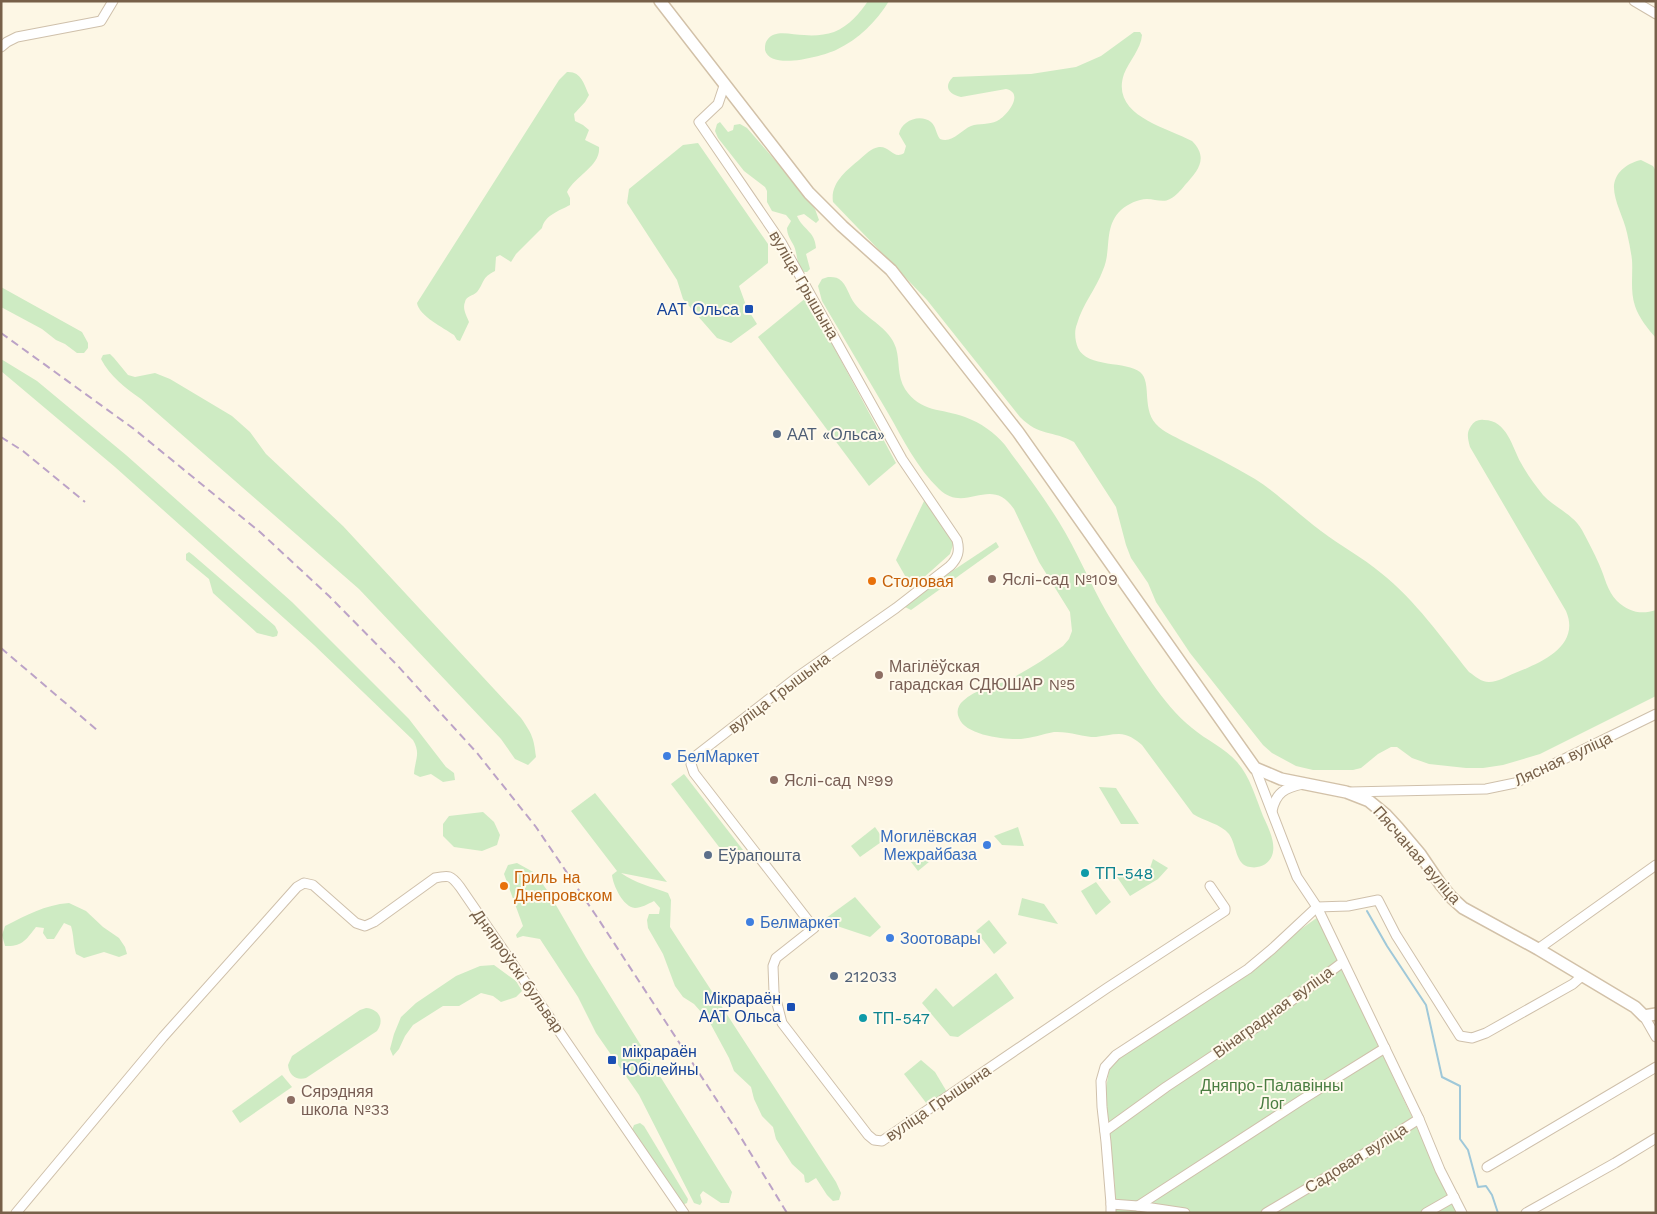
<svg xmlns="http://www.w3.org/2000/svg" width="1657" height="1214" viewBox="0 0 1657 1214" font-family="'Work Sans',sans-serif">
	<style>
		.green { fill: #ceebc3 }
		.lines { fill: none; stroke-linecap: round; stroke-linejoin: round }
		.stream { stroke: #9fc8d9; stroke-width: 2 }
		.street-casing { stroke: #cfc0ab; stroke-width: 11 }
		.secondary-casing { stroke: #d2c1a8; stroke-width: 14 }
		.street { stroke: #fff; stroke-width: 9 }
		.secondary { stroke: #fff; stroke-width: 11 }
		.rail { stroke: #bca3c7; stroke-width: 2; stroke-dasharray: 8 5; stroke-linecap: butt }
		.transit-dot { fill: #1a4fb4; stroke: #fffaec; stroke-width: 2 }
		.service-dot { fill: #5c6f8a; stroke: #fffaec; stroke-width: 2 }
		.education-dot { fill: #8d6e63; stroke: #fffaec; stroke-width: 2 }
		.food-dot { fill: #e8710a; stroke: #fffaec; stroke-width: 2 }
		.shop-dot { fill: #3f7fe0; stroke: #fffaec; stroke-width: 2 }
		.culture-dot { fill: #0f9aa8; stroke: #fffaec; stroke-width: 2 }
		.labels { text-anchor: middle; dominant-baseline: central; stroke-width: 4; stroke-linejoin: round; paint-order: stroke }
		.street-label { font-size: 16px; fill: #776049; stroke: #fffaec }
		.transit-label { font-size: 16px; fill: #164399; stroke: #fffaec; text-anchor: end }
		.service-label { font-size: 16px; fill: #4e5e75; stroke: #fffaec; text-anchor: start }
		.education-label { font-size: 16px; fill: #785e54; stroke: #fffaec; text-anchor: start }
		.food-label { font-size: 16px; fill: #c56008; stroke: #fffaec; text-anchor: start }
		.shop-label { font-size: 16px; fill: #366cbe; stroke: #fffaec; text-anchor: start }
		.culture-label { font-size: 16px; fill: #0d838f; stroke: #fffaec; text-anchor: start }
		.park-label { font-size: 16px; fill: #4a7d41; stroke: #fffaec }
	</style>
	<rect width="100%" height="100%" fill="#fdf7e5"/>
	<g class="green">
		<path d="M868 1H889C876 22 859 39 836 50 823 56 770 71 765 50 765 46 765 42 768 39 775 29 793 35 804 35 814 36 825 35 834 32 849 26 860 13 868 1Z"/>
		<path d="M1134 32H1140L1142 35C1141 49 1129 61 1124 74 1110 115 1165 127 1192 141 1209 158 1198 171 1185 185 1181 190 1176 196 1170 199 1163 203 1155 199 1147 199 1138 199 1128 204 1121 210 1103 227 1112 250 1103 270 1096 289 1082 305 1077 324 1074 331 1075 341 1078 348 1087 368 1127 361 1140 372 1153 383 1140 411 1159 427 1167 434 1178 438 1187 443 1210 454 1233 466 1255 479 1279 494 1299 515 1321 531 1341 546 1362 557 1381 573 1416 601 1441 637 1469 672 1475 676 1481 682 1489 682 1498 682 1507 676 1515 673 1541 663 1581 646 1566 611L1470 447C1468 439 1466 433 1471 426 1474 421 1479 419 1484 420 1507 420 1512 447 1521 463 1527 474 1535 485 1543 495 1555 508 1573 514 1582 530 1588 541 1594 553 1599 564 1605 577 1607 591 1617 601 1629 612 1641 615 1656 610V696L1540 754 1503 765 1483 768H1466L1429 764 1412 758 1397 747H1391L1378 754 1361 768 1353 770H1313L1296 766 1272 753 1263 745 1190 653 1156 602 1148 583 1131 558 1126 545 1116 507 1074 442C1052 430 1040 437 1020 417L927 300 833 202C830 183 847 170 859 160 865 155 871 148 879 147 890 146 894 160 904 153L906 146 899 134C901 121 920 113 931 122 936 126 936 134 940 139 952 144 961 130 971 126 979 123 989 125 997 121 1007 116 1025 93 1006 89L961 97C949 94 943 87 953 77L1031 74 1076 67 1101 56Z"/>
		<path d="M567 72C581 71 584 84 589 95L585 102 574 114 575 121 583 125 589 130 585 140 599 147C601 166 575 176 567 192L570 198V205C559 211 545 215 542 228L516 254 511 262 500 255 496 257 495 271C481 278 485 282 477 292 473 296 466 296 465 302 462 309 467 316 469 322L460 341 457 340 454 335C444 328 419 316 417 303L559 80Z"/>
		<path d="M720 122 728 132 733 130 734 125 740 124 747 128 794 182 815 209 819 220 816 223 804 214 797 216C803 230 815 231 816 248L806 254 810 269 807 272H804C796 266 798 255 794 246 791 240 787 235 787 228L791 221 786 215 772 211 767 202V191L765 187 744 171 718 138 715 131 717 124Z"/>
		<polygon points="698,143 768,244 768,263 739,286 747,308 757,324 731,343 717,338 683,299 677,280 627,203 629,189 683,145"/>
		<path d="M1641 160 1653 166 1656 171V338C1648 329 1639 318 1635 306 1630 291 1633 275 1632 260 1631 251 1629 242 1627 233 1624 218 1613 200 1614 185 1616 171 1628 163 1641 160Z"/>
		<path d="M828 277C831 277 836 277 839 279 847 284 849 297 855 304 868 320 890 328 896 348 900 362 897 376 905 389 921 413 941 408 965 417 981 423 994 432 1005 445 1023 470 1043 496 1059 522 1077 551 1090 583 1107 613 1121 637 1136 660 1152 683 1163 699 1177 716 1192 728 1206 740 1225 748 1237 762 1250 776 1256 799 1263 816 1268 827 1275 840 1273 852 1271 863 1261 869 1250 867 1235 865 1237 845 1229 834 1221 824 1204 821 1193 814L1142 745C1135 739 1128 734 1119 734 1111 734 1104 736 1096 737 1082 737 1069 731 1054 732 1043 734 1032 738 1021 739 1004 740 965 735 959 718 956 712 958 705 963 701 975 689 993 687 1008 680 1027 671 1046 658 1063 646L1069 639 1072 631 1070 612 1039 562 1014 509C990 474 966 515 939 489 917 468 903 439 888 413 866 376 844 338 822 301L818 286 822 279Z"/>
		<polygon points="1,287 82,332 88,343 88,348 84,353 77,353 65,344 56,340 42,329 1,307"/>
		<polygon points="807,297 896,463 869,486 758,337"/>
		<path d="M110 354 114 358 128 375 135 377 155 373 170 379 232 416 250 432 266 454 343 526 521 718C532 734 534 738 536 757L528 765 515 759 501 739 359 589 141 399C125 388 110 376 101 359L103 355Z"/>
		<path d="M1 359 37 381 126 455 292 602 409 719 446 767 454 773 455 780 443 782 431 774 420 777 414 774C415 759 421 754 413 740L314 645 115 467 1 371Z"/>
		<polygon points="925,499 954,542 950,554 912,588 896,560"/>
		<polygon points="996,542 999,547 911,610 905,607 907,601"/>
		<polygon points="189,552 193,555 275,626 278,632 277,636 273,637 257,633 213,593 209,579 186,560 186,554"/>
		<polygon points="684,774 743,850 729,860 671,784"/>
		<polygon points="1099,787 1116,788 1139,824 1121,824"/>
		<path d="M595 793 667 882 621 873C635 883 652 887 668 893L671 900 670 927 836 1182 841 1193 839 1200 833 1201 827 1195 816 1178 808 1183 805 1182 804 1175 792 1164 776 1139 773 1127 762 1116 754 1099 751 1087 734 1071 729 1058 709 1021 694 1004 683 997 675 986 663 954 648 928 647 920 649 914H659L660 908 654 901C648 904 641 908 635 908 623 907 613 885 612 875L617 871 571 811Z"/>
		<polygon points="483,812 494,822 500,835 497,845 482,851 454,847 443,836 443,824 449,816"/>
		<polygon points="875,827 884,840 860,857 851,846"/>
		<polygon points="1018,827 1024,846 1002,845 994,836"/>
		<polygon points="929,850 935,857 918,871 911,862"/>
		<polygon points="1153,859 1168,868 1158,879 1130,896 1117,877 1143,875 1149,871"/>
		<polygon points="517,863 535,873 549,893 586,957 732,1192 729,1203 721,1203 703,1191 700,1195 702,1202 700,1205 694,1203 639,1095 596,1033 578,997 540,939 523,936 517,938 516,935 523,926 504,874 508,865"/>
		<polygon points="1096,882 1111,902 1096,915 1081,891"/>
		<polygon points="855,897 881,927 870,937 822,921"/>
		<polygon points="1022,898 1044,904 1058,924 1018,915"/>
		<path d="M69 903 86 911 103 927 119 938 125 947 127 954 119 957 104 952 84 958 76 954C73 944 74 936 71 926L64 923 54 939H47L43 933 44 928 36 927C26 940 22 947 5 946L2 935 5 926C27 915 44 905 69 903Z"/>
		<polygon points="1318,917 1457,1213 1114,1213 1115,1187 1105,1094 1110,1065"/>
		<polygon points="989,920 1007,943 994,954 976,931"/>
		<polygon points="494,965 516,981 522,991 516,997 501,1002 493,996 481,993 459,1006 443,1006 413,1025 405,1036 399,1049 393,1056 390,1049 394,1034 401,1017 416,1003 456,976 480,966"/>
		<polygon points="996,973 1014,998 958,1037 950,1036 922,1003 936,988 953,1007"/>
		<path d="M366 1008C379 1009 385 1020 377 1031L306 1078C296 1081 289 1075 288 1065L292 1056 360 1010Z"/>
		<polygon points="921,1060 935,1072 947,1092 927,1104 904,1074"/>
		<polygon points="282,1075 292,1087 240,1123 232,1111"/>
		<polygon points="640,1123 644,1126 688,1199 687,1203 682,1205 632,1130 634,1125"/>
	</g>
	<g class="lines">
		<polyline class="stream" points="1367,911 1387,946 1426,1005 1442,1077 1460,1086 1460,1139 1468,1150 1478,1187 1486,1186 1492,1195 1498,1213"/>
		<defs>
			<g id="street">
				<polyline points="1634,1 1656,14"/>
				<polyline points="1,47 7,42 17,37 101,21 113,1"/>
				<path d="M724 86 718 104 699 122 781 242 902 459 957 540C960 551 958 558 950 566L896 608 796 678 693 758 691 764 694 773 814 928 776 958 773 966 774 992 782 1023 868 1135 874 1140 882 1141 1107 988 1225 911V908L1210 886"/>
				<polyline points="1255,768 1297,877 1317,907 1419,1119 1440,1170 1462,1213"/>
				<polyline points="1349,792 1486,789 1515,783 1656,714"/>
				<path d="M1272 811C1276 792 1285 788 1303 784"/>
				<polyline points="1538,949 1656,865"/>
				<polyline points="1644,1016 1656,1037"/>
				<polyline points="1105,1131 1166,1087 1255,1028 1343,962"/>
				<polyline points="1487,1167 1656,1067"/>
				<polyline points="1111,1204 1138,1206 1185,1213"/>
				<polyline points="1138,1206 1303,1099 1385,1048"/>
				<path d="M16 1213 163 1037 297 887 304 883 313 885 356 923 365 926 374 922 435 878C449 875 451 875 460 887L684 1213"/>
				<polyline points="1111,1213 1111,1204 1106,1142 1102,1107 1101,1081 1105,1067 1116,1055 1248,969 1272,949 1317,907 1348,906 1378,900 1396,935 1460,1036 1472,1038 1486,1033 1573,984 1582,976"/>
				<polyline points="1266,1213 1340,1169 1419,1119"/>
				<polyline points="1426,1213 1454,1197"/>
				<polyline points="1526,1213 1615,1163 1656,1138"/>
			</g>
			<polyline id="secondary" points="660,1 809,193 842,226 891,270 1018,432 1255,768 1281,779 1346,792 1369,801 1386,815 1398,828 1420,854 1441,885 1452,898 1463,908 1538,949 1635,1007 1644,1016 1656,1014"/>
		</defs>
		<use href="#street" class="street-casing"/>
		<use href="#secondary" class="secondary-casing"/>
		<use href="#street" class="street"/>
		<use href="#secondary" class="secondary"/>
		<g class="rail">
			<polyline points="1,333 134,429 260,532 329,596 397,665 477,753 536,827 597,917 737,1131 787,1213"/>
			<polyline points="1,437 23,451 85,502"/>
			<polyline points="1,648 97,730"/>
		</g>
	</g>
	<g class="transit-dot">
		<rect x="744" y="304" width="10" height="10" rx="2.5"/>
		<rect x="786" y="1002" width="10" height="10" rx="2.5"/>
		<rect x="607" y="1055" width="10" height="10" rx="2.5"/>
	</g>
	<g class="service-dot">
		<circle cx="777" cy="434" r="5"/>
		<circle cx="708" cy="855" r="5"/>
		<circle cx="834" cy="976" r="5"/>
	</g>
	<g class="education-dot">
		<circle cx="992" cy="579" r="5"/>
		<circle cx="879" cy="675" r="5"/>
		<circle cx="774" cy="780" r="5"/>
		<circle cx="291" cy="1100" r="5"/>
	</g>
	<g class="food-dot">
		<circle cx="872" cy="581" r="5"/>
		<circle cx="504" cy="886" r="5"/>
	</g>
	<g class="shop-dot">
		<circle cx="667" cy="756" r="5"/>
		<circle cx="987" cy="845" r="5"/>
		<circle cx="750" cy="922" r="5"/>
		<circle cx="890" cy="938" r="5"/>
	</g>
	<g class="culture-dot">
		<circle cx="1085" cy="873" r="5"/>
		<circle cx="863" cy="1018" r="5"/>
	</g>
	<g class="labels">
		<g class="street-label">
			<text transform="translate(804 285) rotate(60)">вуліца Грышына</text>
			<text transform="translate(779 693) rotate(-37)">вуліца Грышына</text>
			<text transform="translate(1563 759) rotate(-25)">Лясная вуліца</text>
			<text transform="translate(1417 855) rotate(49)">Пясчаная вуліца</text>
			<text transform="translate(518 971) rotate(55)">Дняпроўскі бульвар</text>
			<text transform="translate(1273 1012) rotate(-36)">Вінаградная вуліца</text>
			<text transform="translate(938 1103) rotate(-34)">вуліца Грышына</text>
			<text transform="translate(1356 1158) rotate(-32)">Садовая вуліца</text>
		</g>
		<g class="transit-label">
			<text x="739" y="309">ААТ Ольса</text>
			<text x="781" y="998">Мікрараён<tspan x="781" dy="18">ААТ Ольса</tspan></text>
			<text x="622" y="1051" text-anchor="start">мікрараён<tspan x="622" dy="18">Юбілейны</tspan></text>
		</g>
		<g class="service-label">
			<text x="787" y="434">ААТ «Ольса»</text>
			<text x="718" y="855">Еўрапошта</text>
			<text x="844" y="976">212033</text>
		</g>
		<g class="education-label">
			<text x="1002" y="579">Яслі-сад №109</text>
			<text x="889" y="666">Магілёўская<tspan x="889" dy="18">гарадская СДЮШАР №5</tspan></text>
			<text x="784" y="780">Яслі-сад №99</text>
			<text x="301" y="1091">Сярэдняя<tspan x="301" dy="18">школа №33</tspan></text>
		</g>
		<g class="food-label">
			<text x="882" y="581">Столовая</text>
			<text x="514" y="877">Гриль на<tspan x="514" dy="18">Днепровском</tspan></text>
		</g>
		<g class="shop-label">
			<text x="677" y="756">БелМаркет</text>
			<text x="977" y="836" text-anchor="end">Могилёвская<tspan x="977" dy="18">Межрайбаза</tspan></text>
			<text x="760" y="922">Белмаркет</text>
			<text x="900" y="938">Зоотовары</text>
		</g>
		<g class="culture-label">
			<text x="1095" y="873">ТП-548</text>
			<text x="873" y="1018">ТП-547</text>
		</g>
		<g class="park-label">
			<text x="1272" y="1085">Дняпро-Палавінны<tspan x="1272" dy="18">Лог</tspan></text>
		</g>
	</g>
	<rect width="1657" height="1214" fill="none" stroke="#776049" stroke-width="5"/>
</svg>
